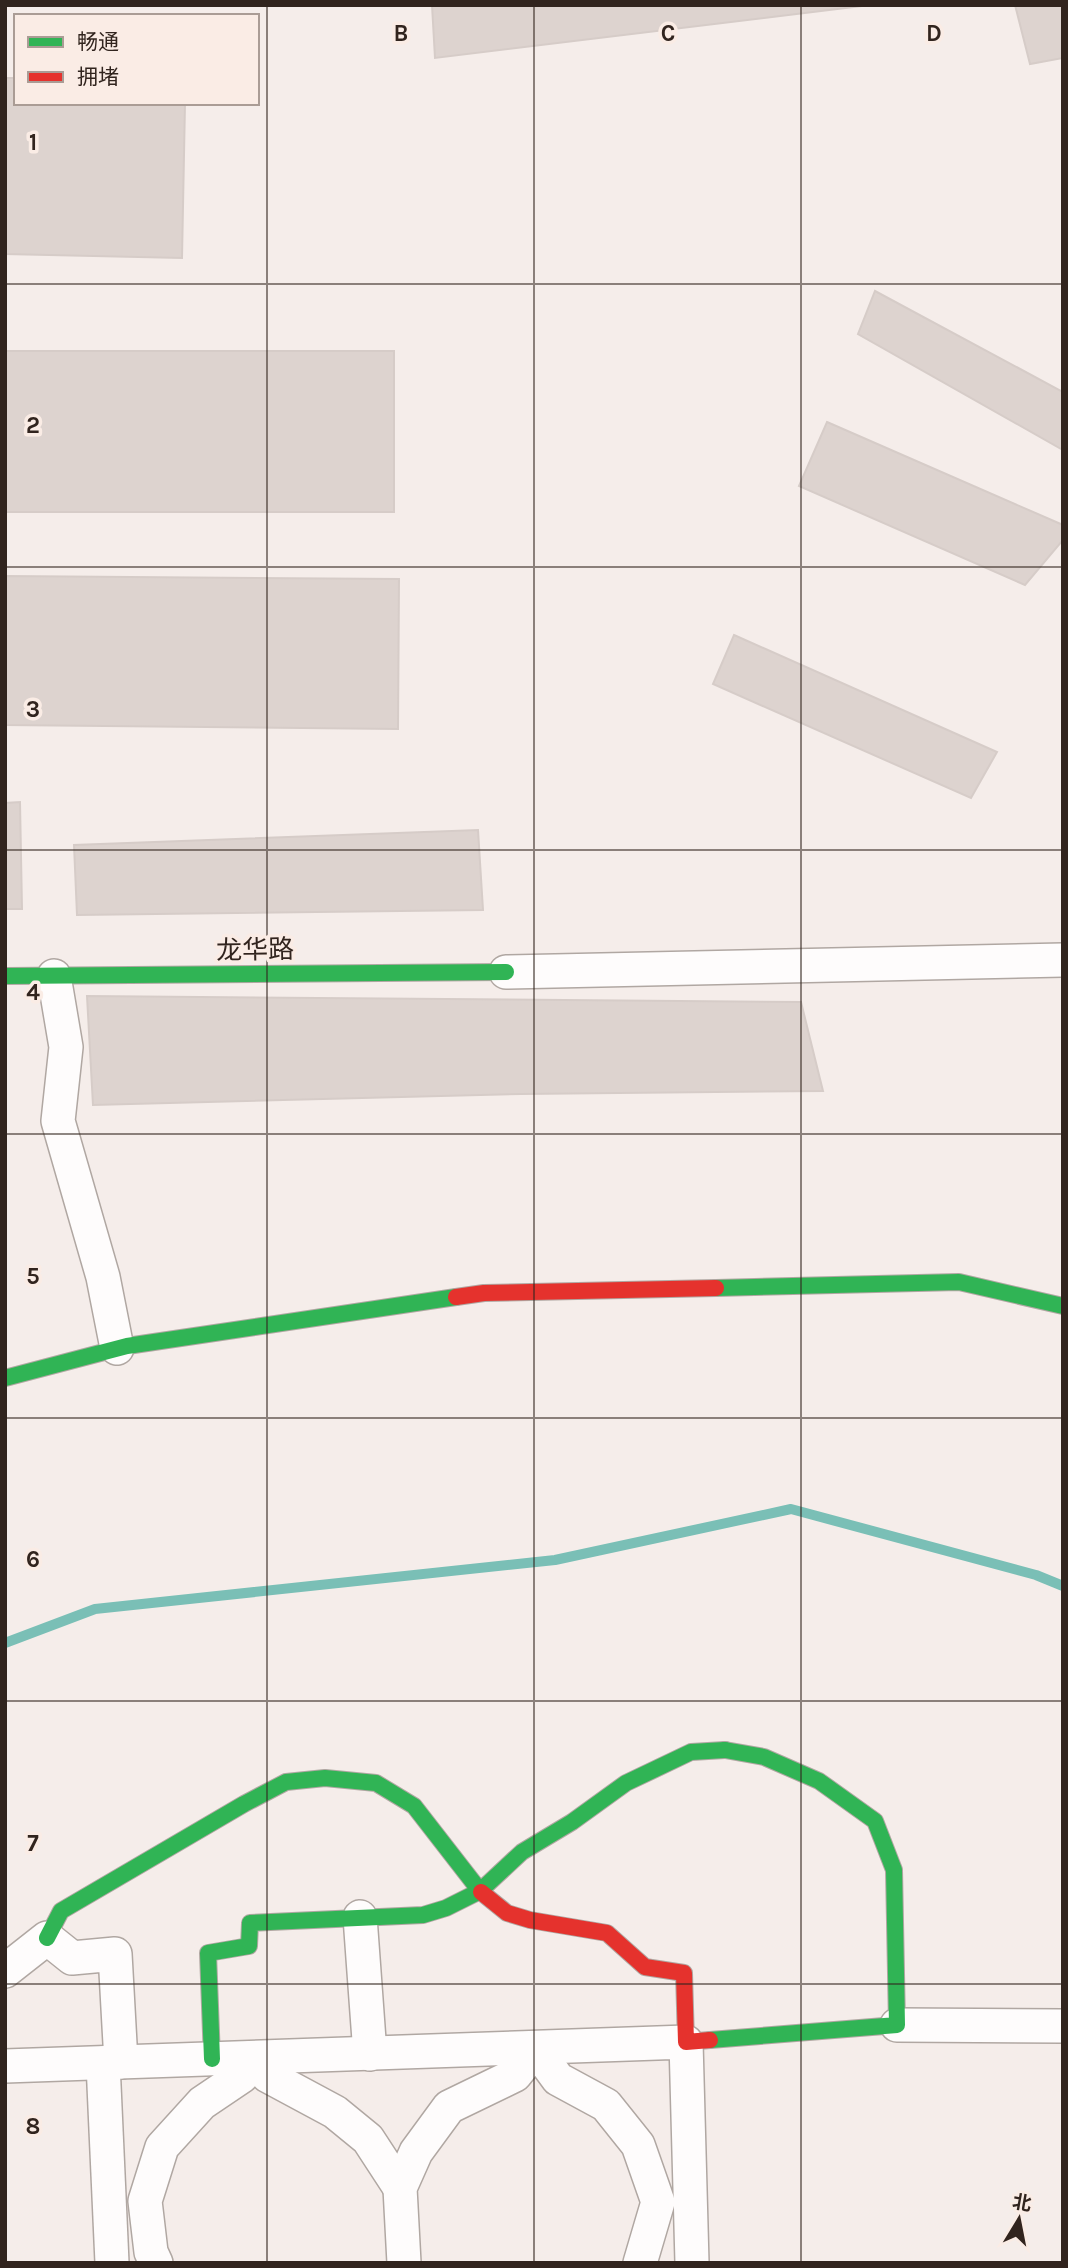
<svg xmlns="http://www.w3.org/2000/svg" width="1068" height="2268" viewBox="0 0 1068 2268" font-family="Karla,'Noto Sans SC',sans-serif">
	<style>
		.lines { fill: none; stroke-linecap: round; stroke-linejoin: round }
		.stream { stroke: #7abfb6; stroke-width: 10 }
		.building { fill: #ddd3cf; stroke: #d6ccc8; stroke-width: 2 }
		.street-casing { stroke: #b0a7a2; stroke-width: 36 }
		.fast-casing { stroke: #b0a7a2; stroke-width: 18 }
		.jam-casing { stroke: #b0a7a2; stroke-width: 18 }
		.street { stroke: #fefcfc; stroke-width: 33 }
		.fast { stroke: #30b455; stroke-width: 16 }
		.jam { stroke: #e5322d; stroke-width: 16 }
		.grid { fill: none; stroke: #31241e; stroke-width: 2; stroke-opacity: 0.55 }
		.labels { text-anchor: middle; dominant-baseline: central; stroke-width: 7; stroke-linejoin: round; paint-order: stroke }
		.street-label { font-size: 26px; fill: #31241e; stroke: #faece5 }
		.grid-label { font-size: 23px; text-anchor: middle; font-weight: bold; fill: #31241e; stroke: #faece5; stroke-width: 7; stroke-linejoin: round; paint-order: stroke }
	</style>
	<rect width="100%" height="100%" fill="#f5edea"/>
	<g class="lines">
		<polyline class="stream" points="5,1643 95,1609 555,1560 791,1509 1036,1575 1063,1586"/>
	</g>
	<g class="building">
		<polygon points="432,5 870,5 435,58"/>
		<polygon points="1015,5 1063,5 1063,58 1030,64"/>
		<polygon points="5,78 16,78 16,103 185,103 182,258 5,254"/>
		<polygon points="875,291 1063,392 1063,450 858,334"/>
		<rect x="5" y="351" width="389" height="161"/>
		<polygon points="827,422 1063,525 1063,540 1025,585 799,486"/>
		<polygon points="5,576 399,579 398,729 5,725"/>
		<polygon points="734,635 997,752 971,798 713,684"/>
		<polygon points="20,802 22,909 5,909 5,803"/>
		<polygon points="478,830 483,910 77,915 74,845"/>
		<polygon points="87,996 801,1002 823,1091 521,1094 93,1105"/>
	</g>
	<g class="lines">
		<defs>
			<g id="street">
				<polyline points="506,972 1063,960"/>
				<polyline points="54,976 66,1047 58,1121 103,1277 117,1348"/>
				<polyline points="360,1917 370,2054"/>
				<polyline points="5,1971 47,1938 72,1958 115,1954 121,2062"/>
				<polyline points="897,2025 1063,2026"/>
				<polyline points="103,2063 112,2263"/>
				<polyline points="5,2066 686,2042 692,2263"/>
				<polyline points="156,2263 151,2252 145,2201 162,2147 202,2103 242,2076 250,2058 268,2076 335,2112 368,2139 400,2188"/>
				<polyline points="404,2263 400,2188 416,2152 449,2107 515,2075 536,2049 558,2079 606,2105 638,2145 658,2202 640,2263"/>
			</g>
			<g id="fast">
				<polyline points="5,976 506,972"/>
				<polyline points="716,1288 959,1282 1063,1306"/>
				<polyline points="5,1378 127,1346 456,1297"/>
				<polyline points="481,1892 480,1891 522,1852 572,1822 626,1783 691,1752 725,1750"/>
				<polyline points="47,1938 61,1911 244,1804 286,1782 325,1778 376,1783 414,1806 480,1891 446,1908 423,1915 250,1923 249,1946 208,1953 212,2059"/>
				<polyline points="710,2040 897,2025 894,1870 875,1821 819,1781 764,1757 725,1750"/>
			</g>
			<g id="jam">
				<polyline points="456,1297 484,1293 716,1288"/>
				<polyline points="481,1892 507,1913 530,1920 607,1933 645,1967 684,1973 686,2042 710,2040"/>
			</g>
		</defs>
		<use href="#street" class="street-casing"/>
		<use href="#fast" class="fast-casing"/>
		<use href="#jam" class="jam-casing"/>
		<use href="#street" class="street"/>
		<use href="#fast" class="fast"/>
		<use href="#jam" class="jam"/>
	</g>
	<path class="grid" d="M267 5V2263M534 5V2263M801 5V2263M5 284H1063M5 567H1063M5 850H1063M5 1134H1063M5 1418H1063M5 1701H1063M5 1984H1063"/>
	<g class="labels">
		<g class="street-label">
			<text transform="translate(255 950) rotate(-1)">龙华路</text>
		</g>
	</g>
	<g class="grid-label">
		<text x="401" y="41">B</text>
		<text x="668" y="41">C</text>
		<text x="934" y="41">D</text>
		<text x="33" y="150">1</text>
		<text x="33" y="433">2</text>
		<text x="33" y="717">3</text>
		<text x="33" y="1000">4</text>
		<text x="33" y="1284">5</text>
		<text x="33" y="1567">6</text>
		<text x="33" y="1851">7</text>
		<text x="33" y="2134">8</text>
	</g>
	<rect width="1068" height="2268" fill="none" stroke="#31241e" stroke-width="14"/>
	<rect x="14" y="14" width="245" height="91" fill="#faece5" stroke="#aa9c95" stroke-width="2"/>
	<rect x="28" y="37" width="35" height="10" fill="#30b455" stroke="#aa9c95" stroke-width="2"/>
	<text x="77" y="49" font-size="21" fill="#31241e">畅通</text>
	<rect x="28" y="72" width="35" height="10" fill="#e5322d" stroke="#aa9c95" stroke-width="2"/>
	<text x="77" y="84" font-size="21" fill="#31241e">拥堵</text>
	<g transform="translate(1019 2219) rotate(10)" stroke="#faece5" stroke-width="5" paint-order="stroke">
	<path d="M0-5L12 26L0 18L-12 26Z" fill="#31241e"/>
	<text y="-10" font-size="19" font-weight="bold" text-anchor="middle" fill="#31241e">北</text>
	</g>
</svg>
